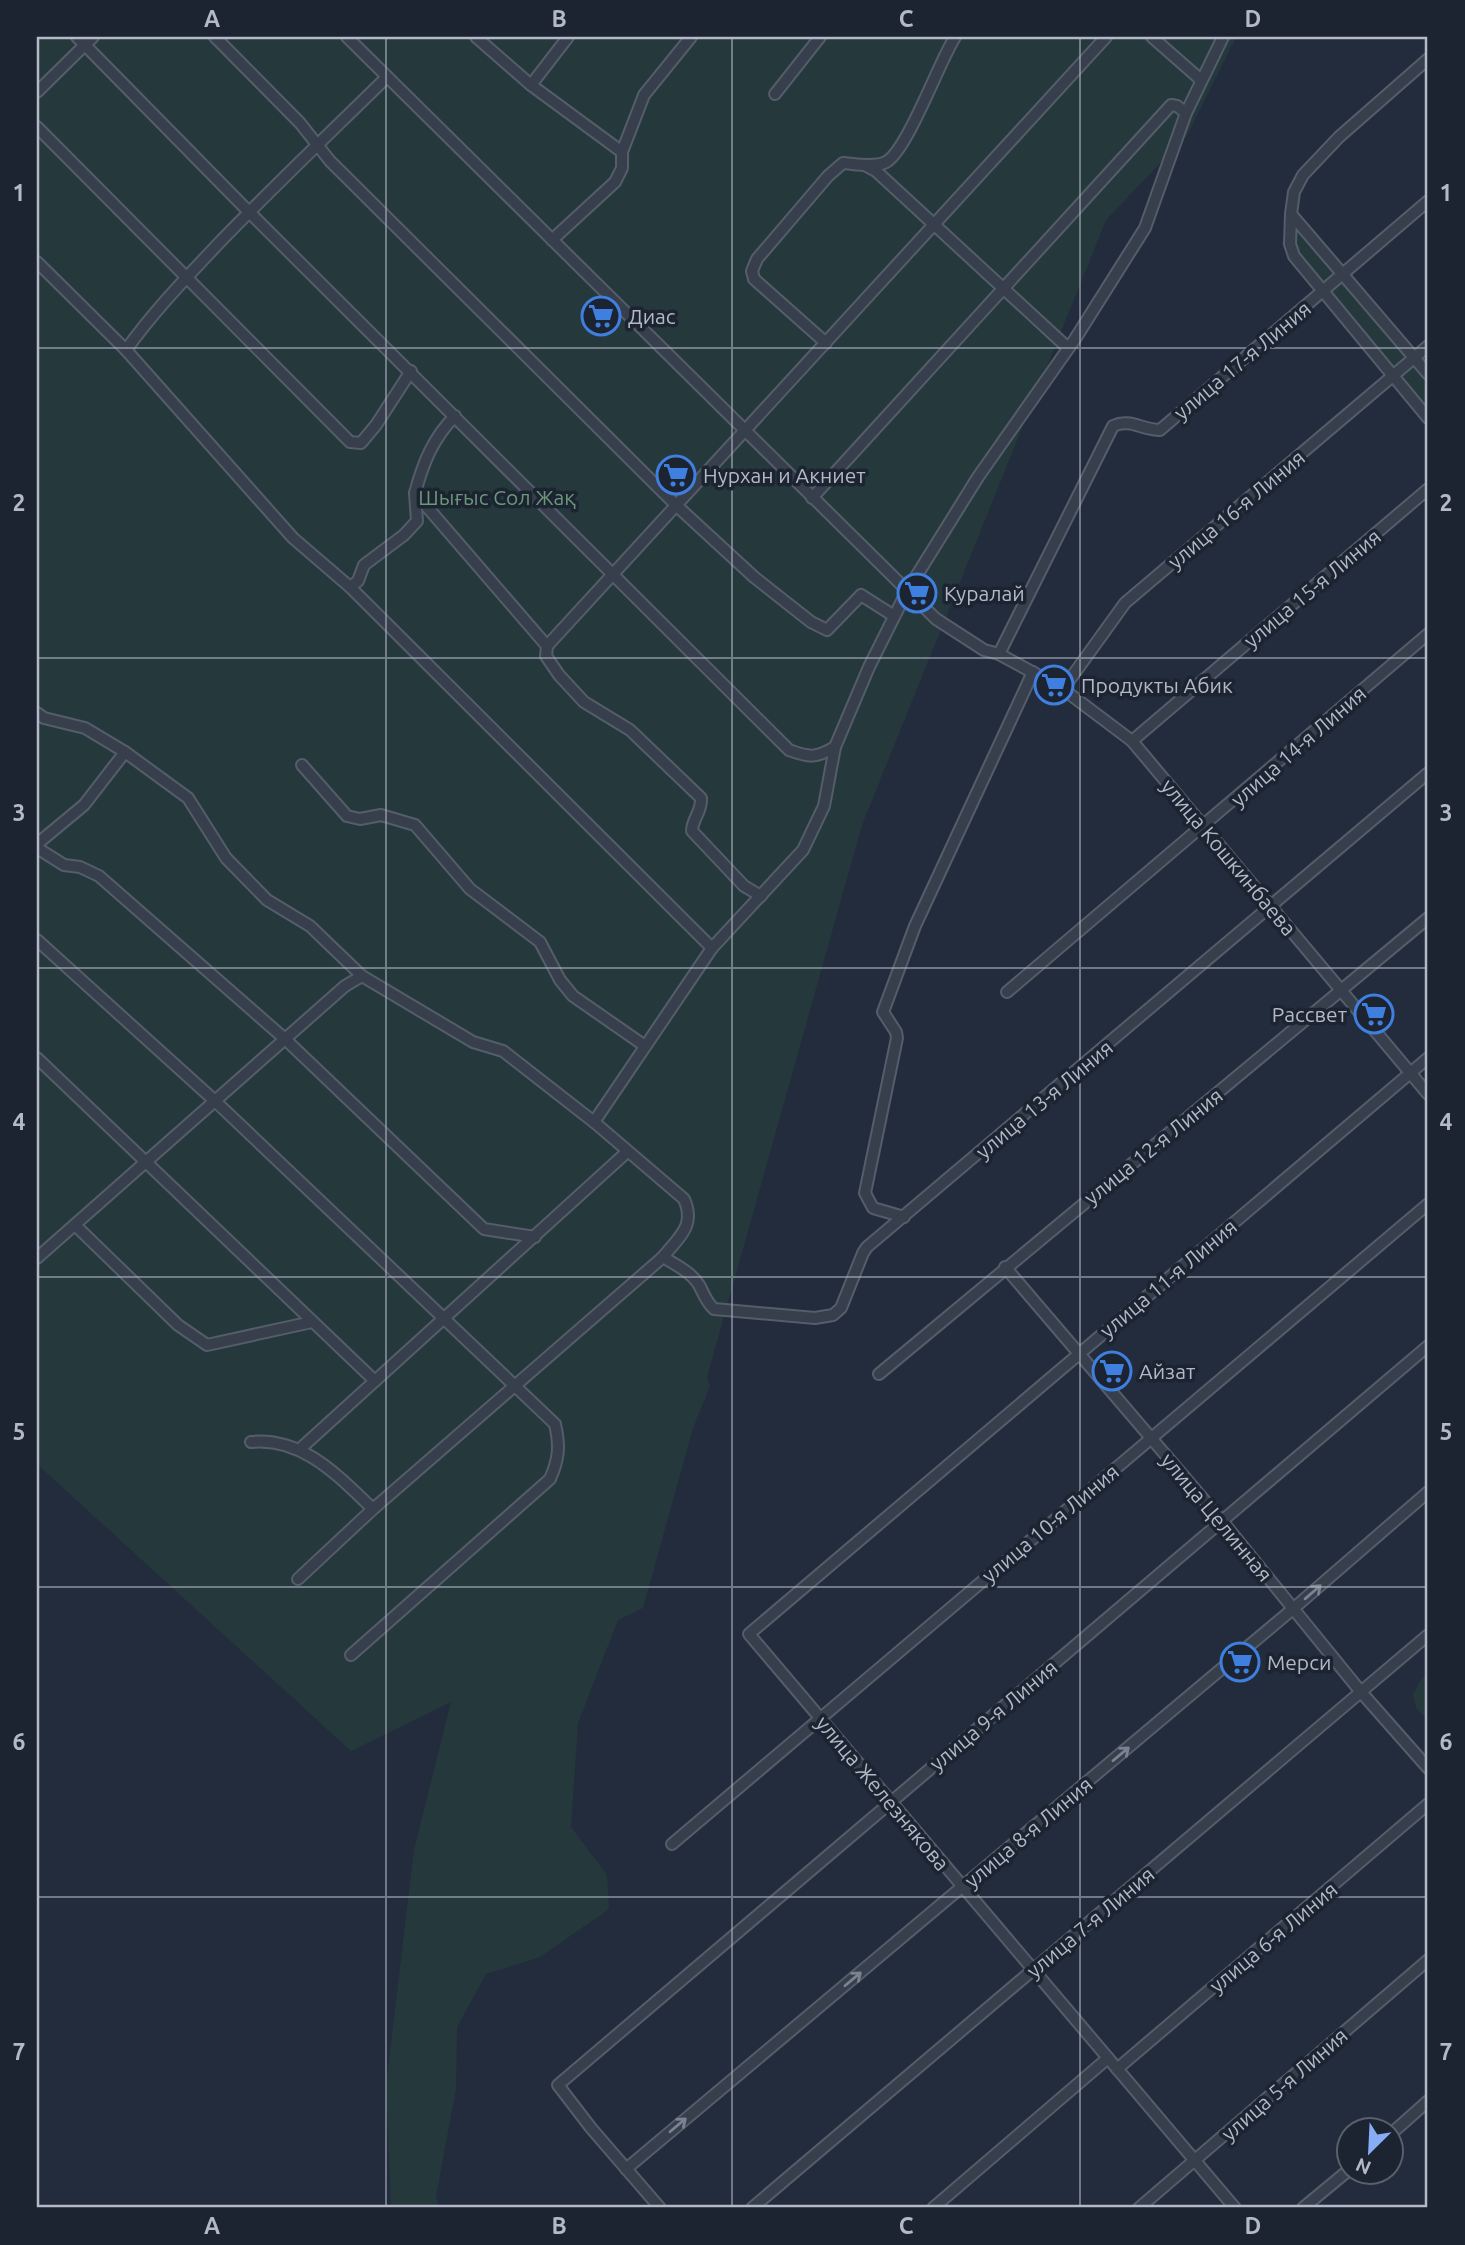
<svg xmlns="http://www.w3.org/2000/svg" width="1465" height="2245" viewBox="0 0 1465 2245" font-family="Ubuntu,sans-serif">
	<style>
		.green { fill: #25393d }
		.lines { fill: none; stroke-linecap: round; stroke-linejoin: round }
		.minor-casing { stroke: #555c6a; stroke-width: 14 }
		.minor { stroke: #373e4c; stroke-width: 10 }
		.oneway { stroke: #7b8290 }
		.grid { fill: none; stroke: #b3b9c7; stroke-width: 2; stroke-opacity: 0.55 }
		.labels { text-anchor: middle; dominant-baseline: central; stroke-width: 7; stroke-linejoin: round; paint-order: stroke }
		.poi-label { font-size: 21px; fill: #b3b9c7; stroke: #1c2331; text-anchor: start }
		.street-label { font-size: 21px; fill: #b3b9c7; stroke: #1c2331 }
		.park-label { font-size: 21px; fill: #6a9878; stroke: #1c2331 }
		.neatline { fill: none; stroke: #b3b9c7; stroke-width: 2.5 }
		.grid-label { font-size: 23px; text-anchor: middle; font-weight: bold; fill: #b3b9c7 }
	</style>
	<rect width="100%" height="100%" fill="#232c3c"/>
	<g class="green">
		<polygon points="37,37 1236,37 1187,135 1106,220 862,825 707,1377 710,1386 693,1428 643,1608 618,1620 578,1723 571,1827 607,1875 609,1909 540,1957 486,1974 457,2027 456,2089 436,2196 439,2208 391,2208 386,2086 414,1850 451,1702 351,1751 37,1464"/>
		<polygon points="1301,220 1428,369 1428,415 1281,243"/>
		<polygon points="1428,1673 1428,1722 1416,1707 1413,1695 1420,1681"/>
	</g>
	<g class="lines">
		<defs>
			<g id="minor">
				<path d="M77 37 249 212 789 750C810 758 816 758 835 747"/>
				<polyline points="215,37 300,123 330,161 677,506 754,577 811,622 827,630 861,595 894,616"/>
				<polyline points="347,37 936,619 984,650 999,654 1063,689 1132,741 1428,1094"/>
				<polyline points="476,37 531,85 622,152"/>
				<polyline points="1152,37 1201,80"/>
				<polyline points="531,85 568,37"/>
				<polyline points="37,92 93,37"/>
				<polyline points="775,94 820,37"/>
				<polyline points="37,127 350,442 361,443 376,425 411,371"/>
				<polyline points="865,165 876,171 1068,348"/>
				<polyline points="1291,214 1294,192 1303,175 1339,137 1428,59"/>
				<polyline points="552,240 615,182 622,168 622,152 644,95 691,37"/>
				<polyline points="37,262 126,350 293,538 350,587 712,948"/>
				<path d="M826 343 754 279 752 271 757 259 828 176 843 163C855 164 875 168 886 162 907 151 939 62 955 37"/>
				<path d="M126 350C153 312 186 278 218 244 273 187 331 132 387 77"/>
				<polyline points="1428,374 1291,214 1290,244 1294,256 1428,418"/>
				<path d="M455 416C433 438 423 463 415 493L547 646 546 656 559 675 584 702 630 730 701 798C702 812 692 819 692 831L744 886 761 896"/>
				<polyline points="812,498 1171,105 1177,106 1186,113"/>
				<polyline points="350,587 358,581 364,565 404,535 417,521 415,493"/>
				<polyline points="547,646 1106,37"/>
				<path d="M999 654 1113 426C1130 418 1142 430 1160 430L1428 201"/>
				<polyline points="1063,689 1125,603 1428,346"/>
				<path d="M37 713 44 718 85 728 125 752 188 798 226 858 267 900 310 926 362 976 473 1042 503 1051 594 1122 684 1199C696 1226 679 1237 663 1257L373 1509 298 1579"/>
				<polyline points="1132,741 1428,489"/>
				<polyline points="302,765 347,816 360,819 381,815 415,825 470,889 540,942 560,980 573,996 645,1046"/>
				<polyline points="37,844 84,805 125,752"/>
				<polyline points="37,848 64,865 80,867 99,876 285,1039 484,1229 535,1237"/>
				<path d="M37 940 215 1101 555 1424C560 1446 559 1459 550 1479L351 1655"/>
				<polyline points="1007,992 1428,634"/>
				<polyline points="37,1058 375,1381"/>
				<polyline points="594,1122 712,948 803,850 824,806 835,747 869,667 907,591 978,477 1075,339 1145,228 1186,113 1223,37"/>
				<polyline points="904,1217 873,1208 865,1193 897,1038 896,1032 883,1012 915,926 1033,672"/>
				<polyline points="75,1225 178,1325 207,1345 312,1322"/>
				<path d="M663 1257C676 1265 691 1272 699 1285 704 1294 706 1302 714 1309L815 1318 833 1315 841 1308 863 1253 867 1247 1428 773"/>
				<polyline points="37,1258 345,986 362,976"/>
				<polyline points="1005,1267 1222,1521 1361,1692 1428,1768"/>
				<polyline points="879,1374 1428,918"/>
				<path d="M251 1442C303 1437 338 1476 373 1509"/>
				<polyline points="300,1449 627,1152"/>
				<polyline points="672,1844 1428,1204"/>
				<polyline points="1117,2069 1428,1804"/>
				<polyline points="1392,2133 1428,2101"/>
				<polyline points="626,2169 1294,1608 1428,1492"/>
				<polyline points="660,2208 591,2128 558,2085 1428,1346"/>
				<polyline points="752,2208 1428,1635"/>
				<polyline points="933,2208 1108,2058"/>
				<polyline points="1139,2208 1428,1960"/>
				<polyline points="1235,2208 749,1634 1428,1058"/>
				<polyline points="1303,2208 1350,2169"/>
			</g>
		</defs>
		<use href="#minor" class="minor-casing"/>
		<use href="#minor" class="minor"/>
	</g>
	<defs><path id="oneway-shaft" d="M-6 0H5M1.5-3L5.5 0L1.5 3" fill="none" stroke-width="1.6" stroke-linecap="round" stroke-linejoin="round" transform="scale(1.75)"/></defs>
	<g class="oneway">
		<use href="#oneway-shaft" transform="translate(1313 1592) rotate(-41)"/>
		<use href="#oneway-shaft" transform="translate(1121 1754) rotate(-40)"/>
		<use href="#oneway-shaft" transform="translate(853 1979) rotate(-40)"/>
		<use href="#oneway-shaft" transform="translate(678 2125) rotate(-40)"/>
	</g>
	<path class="grid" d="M386 37V2208M732 37V2208M1080 37V2208M37 348H1428M37 658H1428M37 968H1428M37 1277H1428M37 1587H1428M37 1897H1428"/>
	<defs>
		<symbol id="supermarket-ring" viewBox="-11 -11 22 22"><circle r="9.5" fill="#1c2331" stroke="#3f7fe0" stroke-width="1.5"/><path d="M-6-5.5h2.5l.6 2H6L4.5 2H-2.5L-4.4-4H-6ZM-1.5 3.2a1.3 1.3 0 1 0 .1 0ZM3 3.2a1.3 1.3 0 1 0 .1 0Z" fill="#3f7fe0"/></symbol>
	</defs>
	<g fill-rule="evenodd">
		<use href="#supermarket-ring" x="579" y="294" width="44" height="44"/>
		<use href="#supermarket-ring" x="654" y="453" width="44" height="44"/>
		<use href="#supermarket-ring" x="895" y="571" width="44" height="44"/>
		<use href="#supermarket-ring" x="1032" y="663" width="44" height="44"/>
		<use href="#supermarket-ring" x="1352" y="992" width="44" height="44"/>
		<use href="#supermarket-ring" x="1090" y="1349" width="44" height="44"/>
		<use href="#supermarket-ring" x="1218" y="1640" width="44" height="44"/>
	</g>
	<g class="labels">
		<g class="poi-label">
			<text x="628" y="316">Диас</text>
			<text x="703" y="475">Нурхан и Акниет</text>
			<text x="944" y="593">Куралай</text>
			<text x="1081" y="685">Продукты Абик</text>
			<text x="1347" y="1014" text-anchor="end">Рассвет</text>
			<text x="1139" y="1371">Айзат</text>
			<text x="1267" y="1662">Мерси</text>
		</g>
		<g class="street-label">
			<text transform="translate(1242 360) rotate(-40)">улица 17-я Линия</text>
			<text transform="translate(1236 509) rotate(-40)">улица 16-я Линия</text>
			<text transform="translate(1312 588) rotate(-40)">улица 15-я Линия</text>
			<text transform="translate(1298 746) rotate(-41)">улица 14-я Линия</text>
			<text transform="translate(1229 857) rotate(50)">улица Кошкинбаева</text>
			<text transform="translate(1044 1099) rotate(-40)">улица 13-я Линия</text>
			<text transform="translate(1153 1146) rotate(-39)">улица 12-я Линия</text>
			<text transform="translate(1168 1278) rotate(-40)">улица 11-я Линия</text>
			<text transform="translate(1217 1517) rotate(50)">улица Целинная</text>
			<text transform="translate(1050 1523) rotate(-40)">улица 10-я Линия</text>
			<text transform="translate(993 1715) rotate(-40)">улица 9-я Линия</text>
			<text transform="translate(883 1793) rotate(50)">улица Железнякова</text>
			<text transform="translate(1028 1832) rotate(-40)">улица 8-я Линия</text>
			<text transform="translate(1090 1922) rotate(-40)">улица 7-я Линия</text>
			<text transform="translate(1273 1937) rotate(-40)">улица 6-я Линия</text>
			<text transform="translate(1284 2084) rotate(-41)">улица 5-я Линия</text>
		</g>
		<g class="park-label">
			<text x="497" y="497">Шығыс Сол Жақ</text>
		</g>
	</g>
	<rect width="1465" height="2245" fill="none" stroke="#1c2331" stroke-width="77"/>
	<g transform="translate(1370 2151) rotate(204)"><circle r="33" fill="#1c2331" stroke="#585f6d" stroke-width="2"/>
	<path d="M0-5L12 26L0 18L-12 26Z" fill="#89acf6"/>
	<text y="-10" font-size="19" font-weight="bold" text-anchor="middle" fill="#b3b9c7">N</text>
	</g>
	<rect x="38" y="38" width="1388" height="2168" class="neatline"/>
	<g class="grid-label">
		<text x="212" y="27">A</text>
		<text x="559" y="27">B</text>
		<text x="906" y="27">C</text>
		<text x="1253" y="27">D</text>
		<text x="19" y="201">1</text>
		<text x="1446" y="201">1</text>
		<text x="19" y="511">2</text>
		<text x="1446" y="511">2</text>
		<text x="19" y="821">3</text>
		<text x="1446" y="821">3</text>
		<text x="19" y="1130">4</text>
		<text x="1446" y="1130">4</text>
		<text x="19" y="1440">5</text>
		<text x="1446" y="1440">5</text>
		<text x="19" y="1750">6</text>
		<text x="1446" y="1750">6</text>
		<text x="19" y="2060">7</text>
		<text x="1446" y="2060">7</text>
		<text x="212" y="2234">A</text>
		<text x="559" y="2234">B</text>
		<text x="906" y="2234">C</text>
		<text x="1253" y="2234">D</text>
	</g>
</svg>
